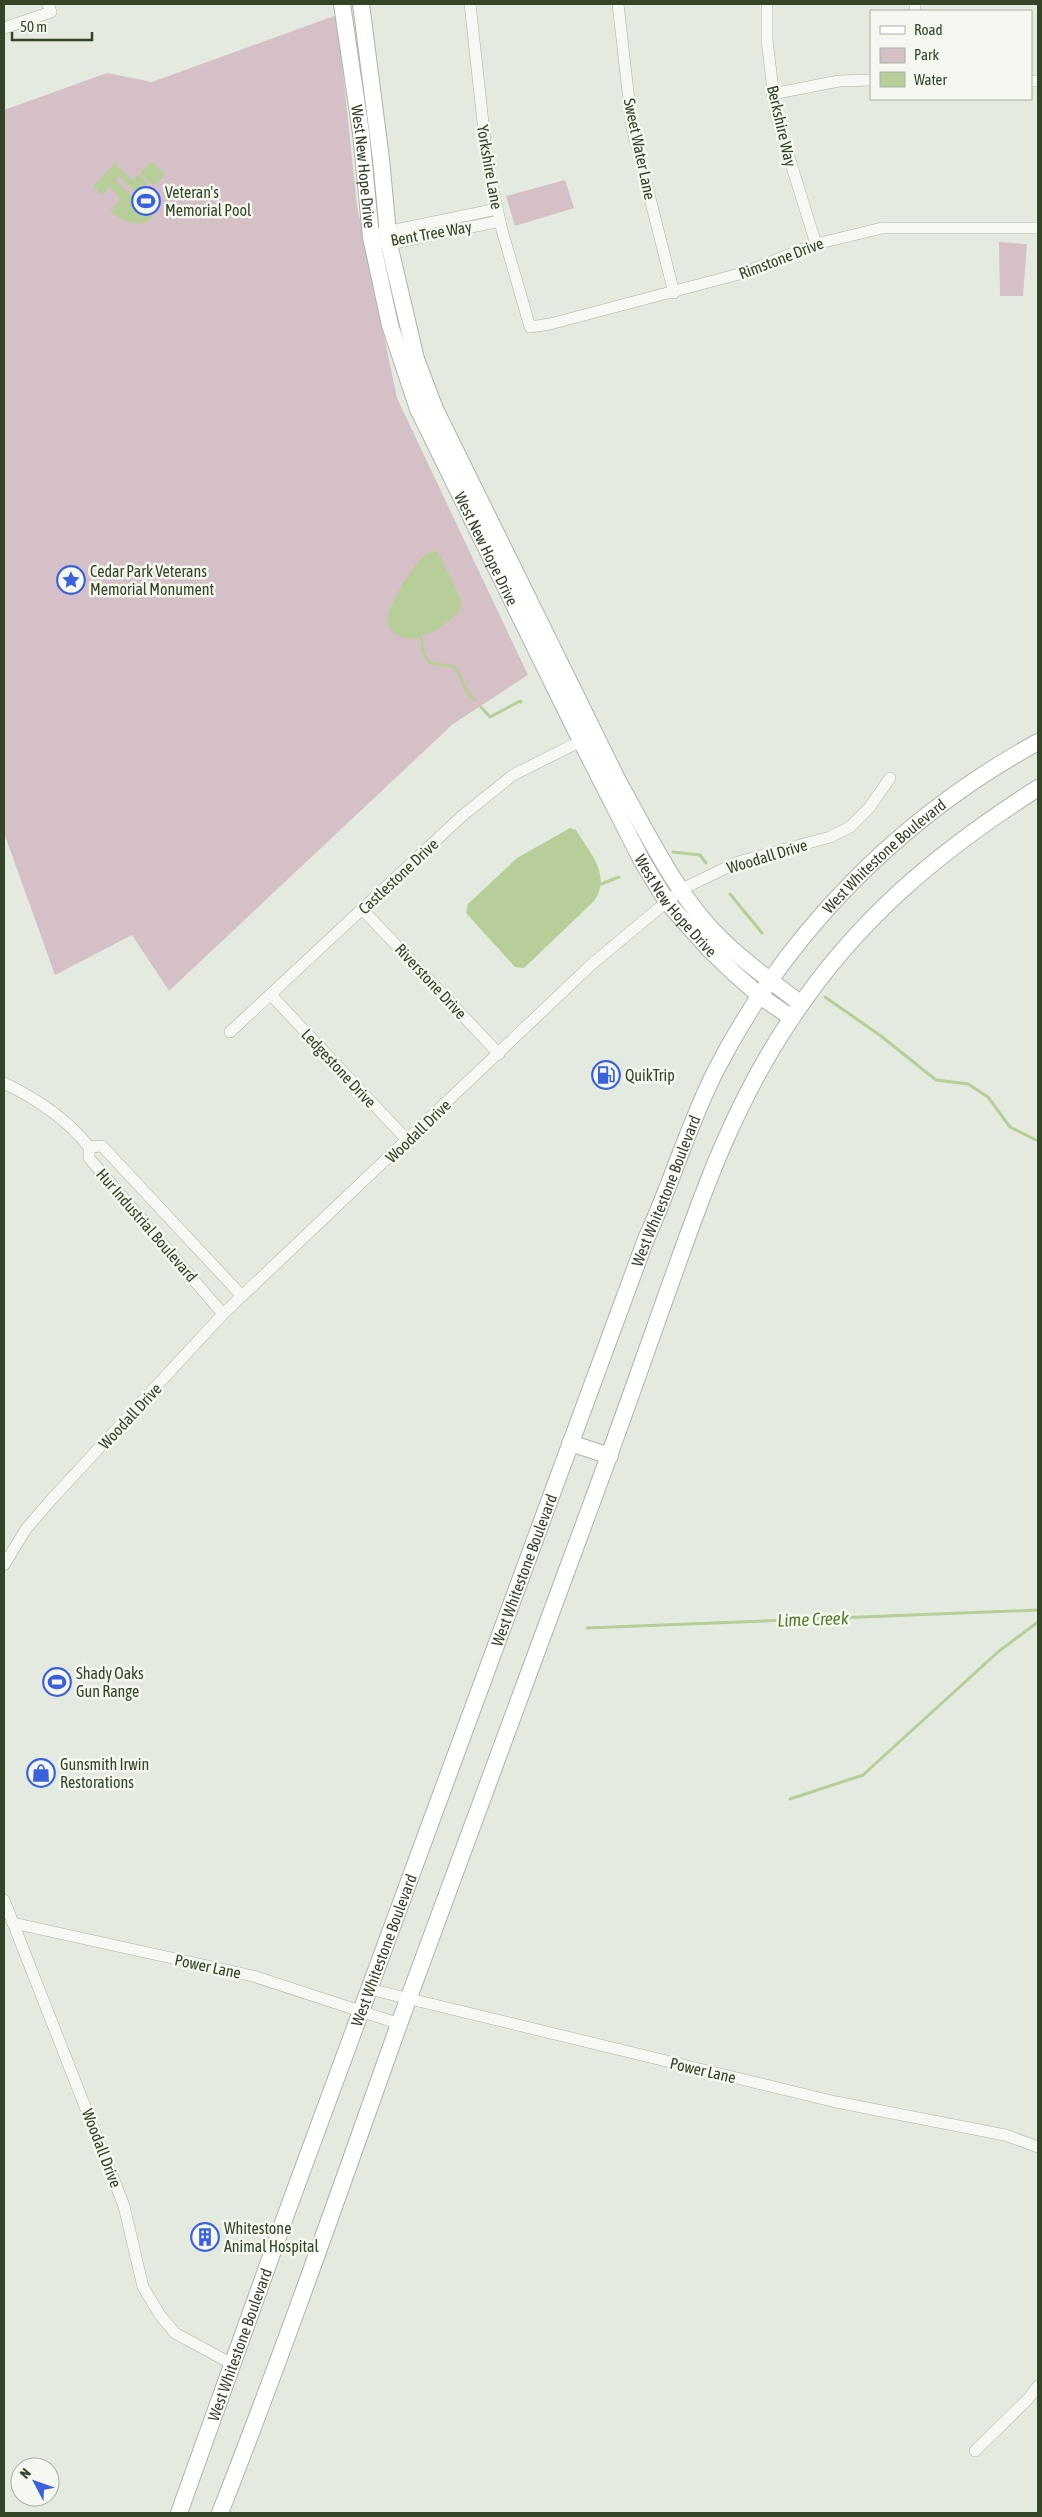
<svg xmlns="http://www.w3.org/2000/svg" width="1042" height="2517" viewBox="0 0 1042 2517" font-family="'Asap Condensed',sans-serif">
	<style>
		.green { fill: #d5c0c8 }
		.water { fill: #b7ce98 }
		.lines { fill: none; stroke-linecap: round; stroke-linejoin: round }
		.stream { stroke: #b7ce98; stroke-width: 3 }
		.street-casing { stroke: #acb5a5; stroke-width: 12 }
		.secondary-casing { stroke: #acb5a5; stroke-width: 18 }
		.street { stroke: #f6f8f3; stroke-width: 11 }
		.secondary { stroke: #fff; stroke-width: 16 }
		.labels { text-anchor: middle; dominant-baseline: central; stroke-width: 5; stroke-linejoin: round; paint-order: stroke }
		.street-label { font-size: 16px; fill: #344427; stroke: #f4f8f0 }
		.poi-label { font-size: 16px; fill: #344427; stroke: #f4f8f0; text-anchor: start }
		.water-label { font-size: 18px; font-style: italic; fill: #577b2d; stroke: #f4f8f0 }
	</style>
	<rect width="100%" height="100%" fill="#e5eae0"/>
	<g class="green">
		<polygon points="337,15 357,206 397,398 528,675 453,724 169,991 132,935 55,975 4,833 4,110 107,73 152,82"/>
		<polygon points="565,180 574,208 515,226 506,196"/>
		<polygon points="999,242 1027,244 1023,296 1000,296"/>
	</g>
	<g class="water">
		<path d="M118 160 116 165 133 181 139 174 147 182 145 184 148 187 144 186 136 193 119 176 115 180 153 217C140 230 122 221 110 211L119 201V197L109 187 102 195 93 186Z"/>
		<polygon points="152,161 165,174 154,186 140,173"/>
		<path d="M431 551 438 552 461 600 460 610C444 629 403 655 387 624 387 605 414 561 431 551Z"/>
		<path d="M570 828 576 830C590 853 612 875 594 901L524 968 515 967 466 913 468 904 517 858Z"/>
	</g>
	<g class="lines">
		<g class="stream">
			<path d="M421 637 423 653 430 663 455 667C462 677 466 696 475 700"/>
			<polyline points="481,707 490,717 520,701 521,702"/>
			<polyline points="673,852 700,855 706,863"/>
			<polyline points="601,884 619,877"/>
			<polyline points="730,894 762,933"/>
			<polyline points="825,997 881,1036 936,1080 968,1084 988,1097 1010,1127 1038,1141"/>
			<polyline points="587,1628 1038,1610"/>
			<polyline points="790,1799 863,1775 999,1651 1038,1622"/>
		</g>
		<defs>
			<g id="street">
				<polyline points="470,4 488,168 502,230 530,327 550,324 743,273 816,244 882,228 1038,228"/>
				<polyline points="618,4 632,127 674,293"/>
				<polyline points="767,4 767,40 776,115 816,244"/>
				<polyline points="915,11 915,4"/>
				<polyline points="4,28 51,12 48,4"/>
				<polyline points="1031,81 1038,81"/>
				<polyline points="772,94 839,81 871,80"/>
				<polyline points="381,233 497,209"/>
				<polyline points="371,237 389,244 500,221"/>
				<polyline points="362,909 499,1054"/>
				<polyline points="271,995 408,1141"/>
				<polyline points="230,1032 462,816 513,775 581,741"/>
				<path d="M4 1083C35 1098 68 1120 89 1147V1158L223 1314"/>
				<polyline points="89,1147 102,1146 242,1296"/>
				<polyline points="4,1565 26,1529 51,1500 223,1314 592,964 682,889 738,862 830,837 850,827 869,808 890,778"/>
				<polyline points="4,1900 124,2206 143,2287 160,2315 175,2333 232,2364"/>
				<polyline points="13,1923 253,1976 400,2024"/>
				<polyline points="369,1989 836,2102 1005,2135 1038,2147"/>
				<polyline points="975,2451 1029,2398 1038,2386"/>
			</g>
			<g id="secondary">
				<path id="s1" d="M342 4 361 133 371 237 390 325 418 409 581 741 642 861 667 902 709 949 734 973 760 996 792 1018"/>
				<path d="M361 4 381 159 389 244 416 359 435 409 619 783C649 836 677 896 721 939 745 963 774 983 801 1004"/>
				<polyline points="570,1443 610,1456"/>
				<path id="s2" d="M179 2513 288 2209 646 1239C671 1185 688 1126 715 1072 787 931 901 817 1038 742"/>
				<path d="M220 2513C283 2353 340 2190 398 2027 461 1853 527 1680 591 1505 618 1432 644 1358 670 1285 704 1189 734 1104 791 1019 857 919 938 852 1038 788"/>
			</g>
		</defs>
		<use href="#street" class="street-casing"/>
		<use href="#secondary" class="secondary-casing"/>
		<use href="#street" class="street"/>
		<use href="#secondary" class="secondary"/>
	</g>
	<defs>
		<symbol id="stadium-ring" viewBox="-11 -11 22 22"><circle r="9.5" fill="#f4f8f0" stroke="#3a61da" stroke-width="1.5"/><path d="M0-5a6.5 5 0 1 0 0 10a6.5 5 0 1 0 0-10ZM-3.5-1.8h7v3.6h-7Z" fill="#3a61da"/></symbol>
		<symbol id="sight-ring" viewBox="-11 -11 22 22"><circle r="9.5" fill="#f4f8f0" stroke="#3a61da" stroke-width="1.5"/><path d="M0-6L1.8-2.2L6-1.7L2.9 1.2L3.7 5.4L0 3.3L-3.7 5.4L-2.9 1.2L-6-1.7L-1.8-2.2Z" fill="#3a61da"/></symbol>
		<symbol id="fuel-ring" viewBox="-11 -11 22 22"><circle r="9.5" fill="#f4f8f0" stroke="#3a61da" stroke-width="1.5"/><path d="M-5.5-6h7V0h2V4h1.3V-2.5L3-4.5l.8-.8L6-3V5H2.5V1h-1V6h-7ZM-4.2-4.7v3.2H.2V-4.7Z" fill="#3a61da"/></symbol>
		<symbol id="shop-ring" viewBox="-11 -11 22 22"><circle r="9.5" fill="#f4f8f0" stroke="#3a61da" stroke-width="1.5"/><path d="M-5-2.5h2.3a2.7 3.5 0 0 1 5.4 0H5L5.5 6h-11ZM-1.5-2.5h3a1.5 2.3 0 0 0-3 0Z" fill="#3a61da"/></symbol>
		<symbol id="building-ring" viewBox="-11 -11 22 22"><circle r="9.5" fill="#f4f8f0" stroke="#3a61da" stroke-width="1.5"/><path d="M-4-6H4V6H1V3H-1V6H-4ZM-2.5-4.3h1.7v1.8h-1.7ZM.8-4.3h1.7v1.8H.8ZM-2.5-1h1.7V.8h-1.7ZM.8-1h1.7V.8H.8Z" fill="#3a61da"/></symbol>
	</defs>
	<g fill-rule="evenodd">
		<use href="#stadium-ring" x="130" y="185" width="32" height="32"/>
		<use href="#sight-ring" x="55" y="564" width="32" height="32"/>
		<use href="#fuel-ring" x="590" y="1059" width="32" height="32"/>
		<use href="#stadium-ring" x="41" y="1666" width="32" height="32"/>
		<use href="#shop-ring" x="25" y="1757" width="32" height="32"/>
		<use href="#building-ring" x="189" y="2221" width="32" height="32"/>
	</g>
	<g class="labels">
		<g class="street-label">
			<text transform="translate(782 126) rotate(77)">Berkshire Way</text>
			<text transform="translate(640 149) rotate(78)">Sweet Water Lane</text>
			<text stroke="none"><textPath href="#s1" startOffset="164">West New Hope Drive</textPath></text>
			<text transform="translate(490 167) rotate(80)">Yorkshire Lane</text>
			<text transform="translate(431 233) rotate(-10)">Bent Tree Way</text>
			<text transform="translate(781 258) rotate(-21)">Rimstone Drive</text>
			<text stroke="none"><textPath href="#s1" startOffset="569">West New Hope Drive</textPath></text>
			<text transform="translate(767 856) rotate(-17)">Woodall Drive</text>
			<text stroke="none"><textPath href="#s2" startOffset="1814">West Whitestone Boulevard</textPath></text>
			<text transform="translate(398 876) rotate(-43)">Castlestone Drive</text>
			<text stroke="none"><textPath href="#s1" startOffset="974">West New Hope Drive</textPath></text>
			<text transform="translate(431 981) rotate(47)">Riverstone Drive</text>
			<text transform="translate(339 1068) rotate(47)">Ledgestone Drive</text>
			<text transform="translate(418 1131) rotate(-44)">Woodall Drive</text>
			<text stroke="none"><textPath href="#s2" startOffset="1409">West Whitestone Boulevard</textPath></text>
			<text transform="translate(147 1225) rotate(49)">Hur Industrial Boulevard</text>
			<text transform="translate(130 1416) rotate(-47)">Woodall Drive</text>
			<text stroke="none"><textPath href="#s2" startOffset="1004">West Whitestone Boulevard</textPath></text>
			<text stroke="none"><textPath href="#s2" startOffset="599">West Whitestone Boulevard</textPath></text>
			<text transform="translate(208 1966) rotate(12)">Power Lane</text>
			<text transform="translate(703 2070) rotate(13)">Power Lane</text>
			<text transform="translate(102 2148) rotate(69)">Woodall Drive</text>
			<text stroke="none"><textPath href="#s2" startOffset="179">West Whitestone Boulevard</textPath></text>
		</g>
		<g class="poi-label">
			<text x="165" y="192">Veteran's<tspan x="165" dy="18">Memorial Pool</tspan></text>
			<text x="90" y="571">Cedar Park Veterans<tspan x="90" dy="18">Memorial Monument</tspan></text>
			<text x="625" y="1075">QuikTrip</text>
			<text x="76" y="1673">Shady Oaks<tspan x="76" dy="18">Gun Range</tspan></text>
			<text x="60" y="1764">Gunsmith Irwin<tspan x="60" dy="18">Restorations</tspan></text>
			<text x="224" y="2228">Whitestone<tspan x="224" dy="18">Animal Hospital</tspan></text>
		</g>
		<g class="water-label">
			<text transform="translate(813 1619) rotate(-2)">Lime Creek</text>
		</g>
	</g>
	<rect width="1042" height="2517" fill="none" stroke="#344427" stroke-width="10"/>
	<rect x="870" y="10" width="162" height="90" fill="#f4f8f0" stroke="#a7b0a0"/>
	<rect x="880" y="26" width="25" height="8" fill="#ffffff" stroke="#a7b0a0"/>
	<text x="914" y="35" font-size="15" fill="#344427">Road</text>
	<rect x="880" y="48" width="25" height="15" fill="#d5c0c8" stroke="#a7b0a0"/>
	<text x="914" y="60" font-size="15" fill="#344427">Park</text>
	<rect x="880" y="72" width="25" height="15" fill="#b7ce98" stroke="#a7b0a0"/>
	<text x="914" y="85" font-size="15" fill="#344427">Water</text>
	<g transform="translate(35 2482) rotate(311)"><circle r="24" fill="#f4f8f0" stroke="#a7b0a0"/>
	<path d="M0-4L9 19L0 12L-9 19Z" fill="#3a61da"/>
	<text y="-8" font-size="14" font-weight="bold" text-anchor="middle" fill="#344427">N</text>
	</g>
	<path d="M12 32v8h80v-8" fill="none" stroke="#344427" stroke-width="2.5"/>
	<text x="20" y="32" font-size="15" fill="#344427" stroke="#f4f8f0" stroke-width="4" paint-order="stroke">50 m</text>
</svg>
